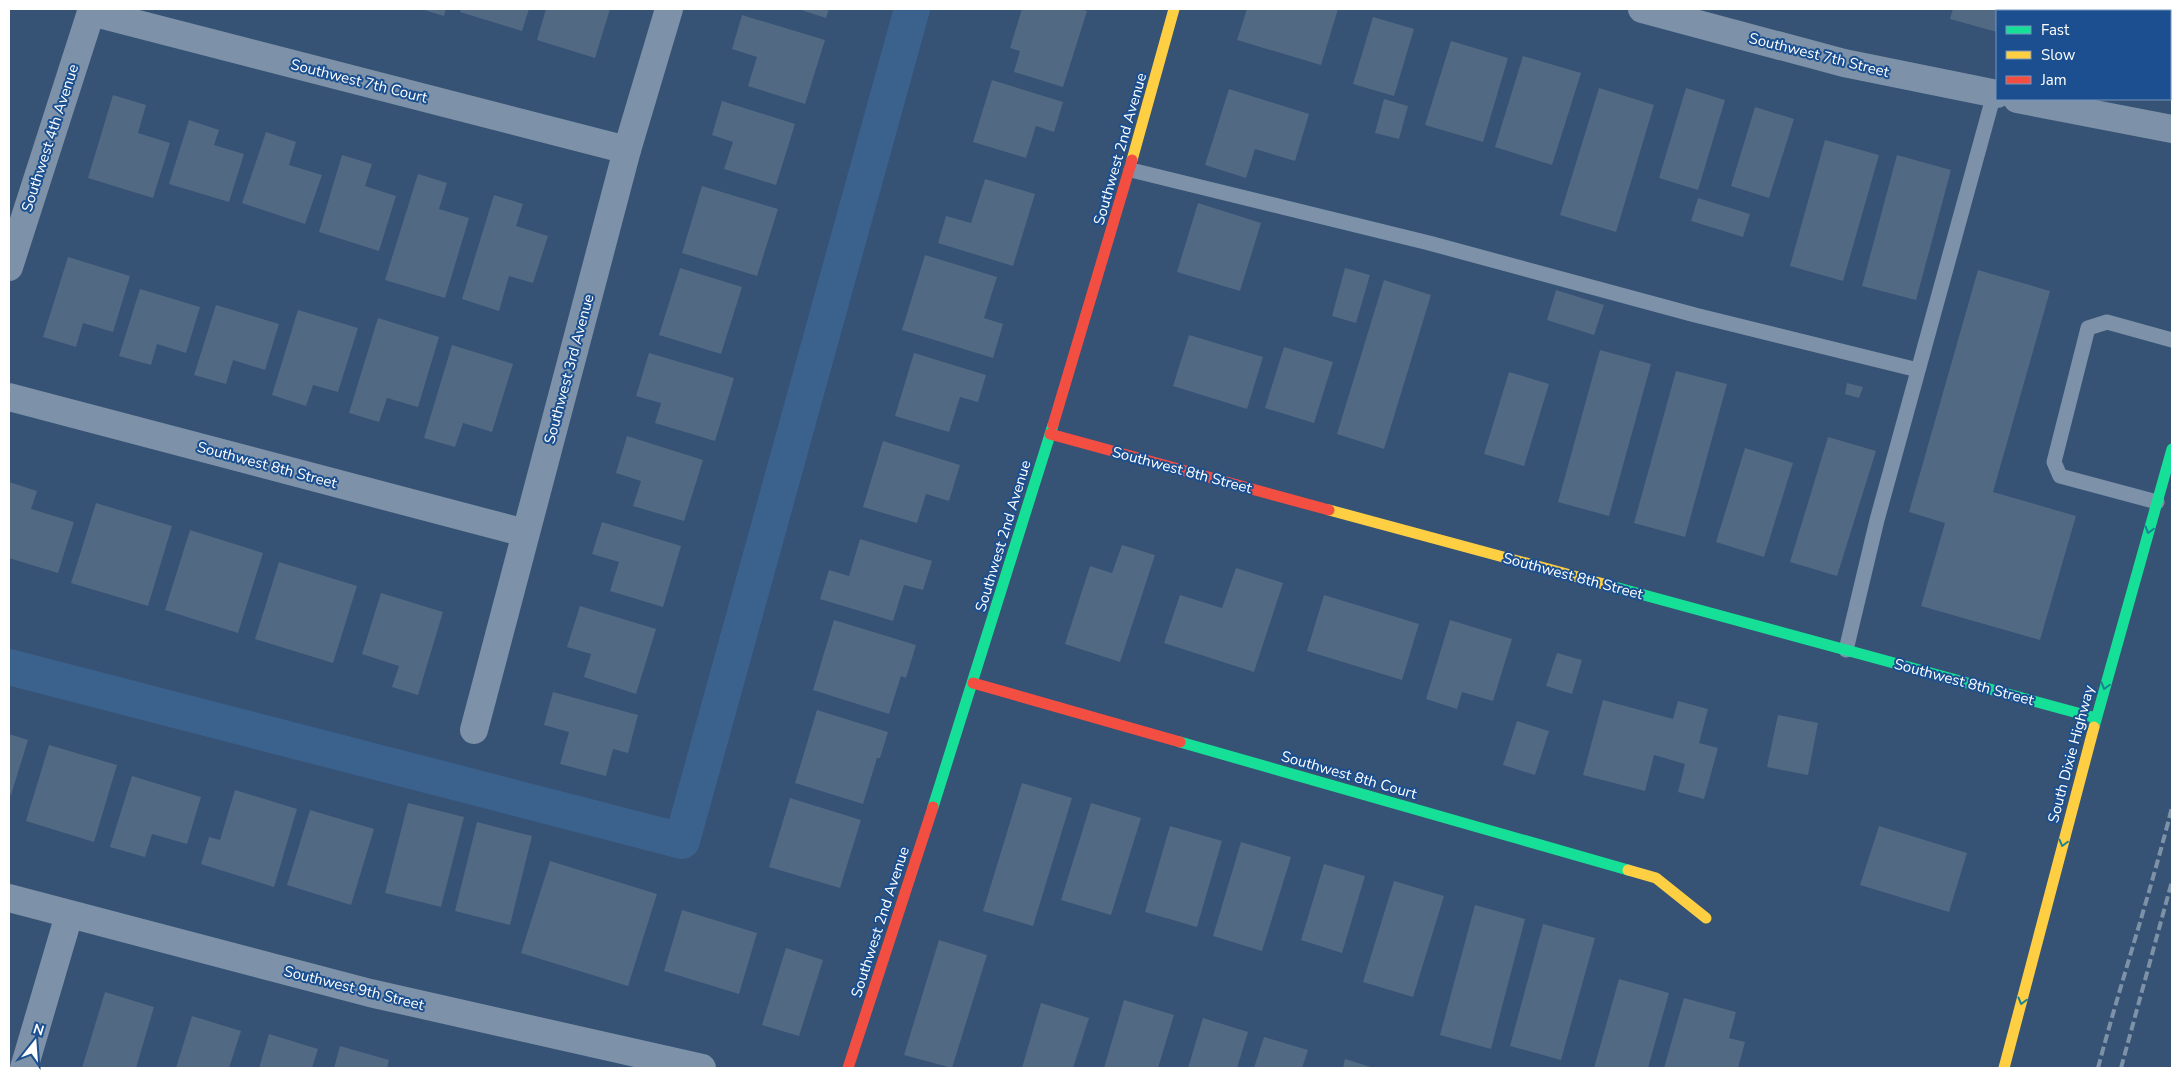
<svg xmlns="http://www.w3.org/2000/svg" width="2181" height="1077" viewBox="0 0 2181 1077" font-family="'Nunito Sans',sans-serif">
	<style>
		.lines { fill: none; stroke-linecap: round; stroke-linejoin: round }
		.canal { stroke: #3b618d; stroke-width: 36 }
		.building { fill: #526984 }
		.lane { stroke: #7d92a8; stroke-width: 15 }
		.street { stroke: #7d92a8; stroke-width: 28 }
		.fast { stroke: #16e098; stroke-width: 11 }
		.slow { stroke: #ffcf43; stroke-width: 11 }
		.jam { stroke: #f24e42; stroke-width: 11 }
		.rail { stroke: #7e92a7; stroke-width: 4; stroke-dasharray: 9 4; stroke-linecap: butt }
		.oneway { stroke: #198292 }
		.labels { text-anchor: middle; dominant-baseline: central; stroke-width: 4; stroke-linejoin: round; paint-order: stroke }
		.street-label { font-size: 15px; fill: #fff; stroke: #1b4f8f }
	</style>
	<rect width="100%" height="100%" fill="#365274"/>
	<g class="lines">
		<polyline class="canal" points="9,667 682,841 912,9"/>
	</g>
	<g class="building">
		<polygon points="421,9 446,9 444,16"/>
		<polygon points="461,9 529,9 522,31 460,12"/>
		<polygon points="546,9 610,9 595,58 537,40"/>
		<polygon points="798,9 829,9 826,18"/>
		<polygon points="1022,9 1079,9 1087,11 1063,87 1014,72 1020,51 1010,48"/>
		<polygon points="1247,9 1338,9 1321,65 1237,40"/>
		<polygon points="1953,9 2011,9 2010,11 1997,11 1997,32 1950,19"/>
		<polygon points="742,15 825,40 805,104 748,86 757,57 732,49"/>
		<polygon points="1373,17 1414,29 1394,96 1353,84"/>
		<polygon points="1451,41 1508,58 1483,142 1425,125"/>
		<polygon points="1523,56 1581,73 1552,165 1495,147"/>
		<polygon points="992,80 1063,102 1054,132 1036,126 1026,158 973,142"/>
		<polygon points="1599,88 1654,105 1616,232 1560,215"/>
		<polygon points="1686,88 1725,100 1698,190 1659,178"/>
		<polygon points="1229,89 1309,114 1295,161 1255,149 1246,178 1205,165"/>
		<polygon points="113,95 146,105 138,133 170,143 153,198 88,178"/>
		<polygon points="1384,99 1408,106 1399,139 1375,133"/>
		<polygon points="722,101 795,124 776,185 724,169 733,142 712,135"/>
		<polygon points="1755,107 1794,119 1769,198 1731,186"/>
		<polygon points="189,120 219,130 214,145 244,154 229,202 169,184"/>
		<polygon points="266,132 296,142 289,165 322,175 305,224 242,203"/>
		<polygon points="1825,140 1879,155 1843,281 1790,266"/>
		<polygon points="342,155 372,164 365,186 396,196 379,251 319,232"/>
		<polygon points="1897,155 1951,170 1916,300 1862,286"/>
		<polygon points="418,174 447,183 439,209 469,218 445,298 385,280"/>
		<polygon points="985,179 1035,194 1013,266 938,243 946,216 971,223"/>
		<polygon points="702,186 778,209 757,276 682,253"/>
		<polygon points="494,195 523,204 516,226 548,236 533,283 509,276 499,311 462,299"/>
		<polygon points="1698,198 1750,214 1743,237 1691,221"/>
		<polygon points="1198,203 1261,223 1240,291 1177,272"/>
		<polygon points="925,255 997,277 984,318 1003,324 993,358 902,330"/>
		<polygon points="68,257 130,276 113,332 83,323 76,347 43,337"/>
		<polygon points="680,268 742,287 721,354 659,335"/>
		<polygon points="1345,268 1370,275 1356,323 1332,316"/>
		<polygon points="1978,270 2050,291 1993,492 2076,516 2040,640 1921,606 1945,523 1909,512"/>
		<polygon points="1384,280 1431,295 1384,449 1337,434"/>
		<polygon points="140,289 200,307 186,353 157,344 151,365 119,356"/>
		<polygon points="1556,290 1604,305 1594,335 1547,320"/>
		<polygon points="216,305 279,324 265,370 233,360 226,384 194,375"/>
		<polygon points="298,310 358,328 338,392 313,385 306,406 272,395"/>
		<polygon points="378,318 439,337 418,407 387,398 379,422 349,413"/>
		<polygon points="1189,335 1263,357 1247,409 1173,386"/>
		<polygon points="452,345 513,364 492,432 463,423 455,447 424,438"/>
		<polygon points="1284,347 1333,362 1314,423 1265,408"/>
		<polygon points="1600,350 1651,364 1609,516 1558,502"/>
		<polygon points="649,353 734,378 715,441 655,423 661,403 636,396"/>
		<polygon points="914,353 986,375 978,402 960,397 949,432 895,416"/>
		<polygon points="1676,371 1727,384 1685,537 1634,523"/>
		<polygon points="1509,372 1549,384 1524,466 1484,454"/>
		<polygon points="1847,383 1863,387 1859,398 1845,394"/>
		<polygon points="627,436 703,460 684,521 633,506 641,481 616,473"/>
		<polygon points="1828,437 1876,451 1837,576 1790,562"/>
		<polygon points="883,441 960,465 949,501 926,494 917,523 863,507"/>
		<polygon points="1745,448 1793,463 1764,557 1716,542"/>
		<polygon points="9,482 37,491 31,509 74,522 58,573 9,558"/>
		<polygon points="96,503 172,526 148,606 71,583"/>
		<polygon points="602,522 681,546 663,607 610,591 619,562 592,554"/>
		<polygon points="190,530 263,553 238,633 165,610"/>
		<polygon points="860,539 932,561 923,590 904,585 893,621 820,599 829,570 849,576"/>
		<polygon points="1122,545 1155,555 1120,662 1065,644 1090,566 1112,573"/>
		<polygon points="279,562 357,586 333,663 255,639"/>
		<polygon points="1236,568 1283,583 1254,672 1164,643 1180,595 1222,608"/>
		<polygon points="381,593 443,612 418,695 392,687 399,666 362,654"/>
		<polygon points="1324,595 1419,624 1402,680 1307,651"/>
		<polygon points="580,606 656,629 636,694 584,677 591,654 567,647"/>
		<polygon points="834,620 916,645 906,678 901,676 889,714 813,690"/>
		<polygon points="1450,620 1512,639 1493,701 1462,692 1457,709 1426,699"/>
		<polygon points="1557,653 1582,660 1572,694 1546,686"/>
		<polygon points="553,692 638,715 628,753 613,749 606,776 560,764 569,732 544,725"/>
		<polygon points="1603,700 1673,719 1678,701 1708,709 1699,743 1718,748 1704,799 1678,792 1685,764 1654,755 1645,791 1583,775"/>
		<polygon points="817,710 888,732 880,758 877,758 863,804 795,783"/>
		<polygon points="1778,715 1818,723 1808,775 1767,767"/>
		<polygon points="1517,721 1549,731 1535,775 1503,765"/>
		<polygon points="9,734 28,740 11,795 9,794"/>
		<polygon points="49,745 117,765 94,842 26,821"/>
		<polygon points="132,776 201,797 187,844 152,834 145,857 110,847"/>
		<polygon points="1022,783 1072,798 1033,926 983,911"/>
		<polygon points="235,790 297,809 274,887 201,864 209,837 220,840"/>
		<polygon points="790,798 861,820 840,888 769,867"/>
		<polygon points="408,803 464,817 441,907 385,893"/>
		<polygon points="1091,803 1141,818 1111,915 1061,900"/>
		<polygon points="310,810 374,829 351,905 287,885"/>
		<polygon points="477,822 532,836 510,925 455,911"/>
		<polygon points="1170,826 1222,841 1197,927 1145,912"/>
		<polygon points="1879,826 1967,853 1949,912 1860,885"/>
		<polygon points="1241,842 1291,857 1262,951 1213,936"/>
		<polygon points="550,861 657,894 628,986 521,953"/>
		<polygon points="1324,864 1365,876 1342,953 1301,940"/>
		<polygon points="1394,881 1444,896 1413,997 1363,982"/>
		<polygon points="1475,905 1525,919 1491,1049 1440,1035"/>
		<polygon points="682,910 757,933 739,994 664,971"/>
		<polygon points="1543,924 1595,938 1561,1060 1510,1046"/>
		<polygon points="939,940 987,955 952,1068 904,1055"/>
		<polygon points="786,948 823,960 799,1036 762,1025"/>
		<polygon points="1619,979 1669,993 1648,1068 1594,1068"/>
		<polygon points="105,992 154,1007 136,1068 82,1068"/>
		<polygon points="1684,998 1736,1012 1729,1038 1745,1042 1738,1068 1664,1068"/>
		<polygon points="1124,1000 1174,1015 1158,1068 1104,1068"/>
		<polygon points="1041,1003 1089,1018 1073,1068 1022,1068"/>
		<polygon points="192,1016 241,1031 229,1068 176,1068"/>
		<polygon points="1203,1018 1248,1032 1237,1068 1188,1068"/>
		<polygon points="269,1034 318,1049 312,1068 259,1068"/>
		<polygon points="1264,1037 1308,1050 1302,1068 1254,1068"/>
		<polygon points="340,1046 389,1060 387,1068 334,1068"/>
		<polygon points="1345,1059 1374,1068 1343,1068"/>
	</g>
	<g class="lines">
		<g class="lane">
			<polyline points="2044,11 2045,9"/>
			<polyline points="1131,170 1429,243 1695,315 1918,370"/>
			<polyline points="2157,502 2060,476 2054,462 2088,328 2107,322 2172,340"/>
			<polyline points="1846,650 1877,520 1994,94"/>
		</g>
		<g class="street">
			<polyline points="1642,9 1844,63 1997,94"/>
			<polyline points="91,12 627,150"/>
			<polyline points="2017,99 2172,129"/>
			<polyline points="9,267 92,9"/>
			<polyline points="9,397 525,533"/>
			<polyline points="474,730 627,150 669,9"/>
			<polyline points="9,898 370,993 702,1068"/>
			<polyline points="24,1068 69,915"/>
		</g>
		<g class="fast">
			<polyline points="1611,586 2096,718"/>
			<polyline points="2094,727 2172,449"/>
			<polyline points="1180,742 1628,870"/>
			<polyline points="933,807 1053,425"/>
		</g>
		<g class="slow">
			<polyline points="1132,160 1174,9"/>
			<polyline points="1329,510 1611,586"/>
			<polyline points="1628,870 1656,878 1706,918"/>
			<polyline points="2004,1068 2094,727"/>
		</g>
		<g class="jam">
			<polyline points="1053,425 1132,160"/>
			<polyline points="1050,434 1329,510"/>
			<polyline points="973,683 1180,742"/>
			<polyline points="848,1068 933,807"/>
		</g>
		<g class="rail">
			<path d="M2098 1068C2121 981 2150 895 2172 807"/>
			<polyline points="2121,1068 2172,881"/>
		</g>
	</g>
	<defs><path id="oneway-chevron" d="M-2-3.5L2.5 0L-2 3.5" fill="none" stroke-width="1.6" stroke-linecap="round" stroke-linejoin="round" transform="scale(1.25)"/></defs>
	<g class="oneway">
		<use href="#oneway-chevron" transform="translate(2149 530) rotate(106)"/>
		<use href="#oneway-chevron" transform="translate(2105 686) rotate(106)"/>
		<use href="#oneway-chevron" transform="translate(2063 843) rotate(105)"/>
		<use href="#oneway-chevron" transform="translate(2022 1001) rotate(105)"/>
	</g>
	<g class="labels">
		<g class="street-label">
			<text transform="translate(1819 55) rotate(14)">Southwest 7th Street</text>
			<text transform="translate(359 81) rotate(14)">Southwest 7th Court</text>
			<text transform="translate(50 138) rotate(-72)">Southwest 4th Avenue</text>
			<text transform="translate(1120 149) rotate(-74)">Southwest 2nd Avenue</text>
			<text transform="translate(569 369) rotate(-75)">Southwest 3rd Avenue</text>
			<text transform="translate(267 465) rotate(15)">Southwest 8th Street</text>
			<text transform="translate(1182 470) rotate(15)">Southwest 8th Street</text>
			<text transform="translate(1003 536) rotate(-73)">Southwest 2nd Avenue</text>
			<text transform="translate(1573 576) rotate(15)">Southwest 8th Street</text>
			<text transform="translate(1964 682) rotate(15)">Southwest 8th Street</text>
			<text transform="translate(2071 754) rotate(-75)">South Dixie Highway</text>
			<text transform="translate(1349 775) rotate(16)">Southwest 8th Court</text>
			<text transform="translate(880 922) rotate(-72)">Southwest 2nd Avenue</text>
			<text transform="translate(354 988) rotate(14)">Southwest 9th Street</text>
		</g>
	</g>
	<rect width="2181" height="1077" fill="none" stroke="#ffffff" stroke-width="20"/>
	<rect x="1996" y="10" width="175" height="90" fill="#1b4f8f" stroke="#7695bc"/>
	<rect x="2006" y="26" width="25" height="8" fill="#16e098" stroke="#7695bc"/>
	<text x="2041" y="35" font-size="15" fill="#ffffff">Fast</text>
	<rect x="2006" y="51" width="25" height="8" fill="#ffcf43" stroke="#7695bc"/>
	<text x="2041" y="60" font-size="15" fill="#ffffff">Slow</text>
	<rect x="2006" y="76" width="25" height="8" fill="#f24e42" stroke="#7695bc"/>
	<text x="2041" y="85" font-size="15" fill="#ffffff">Jam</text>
	<g transform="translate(35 1042) rotate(17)" stroke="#1b4f8f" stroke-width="4" paint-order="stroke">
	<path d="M0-4L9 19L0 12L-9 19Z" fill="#ffffff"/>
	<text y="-8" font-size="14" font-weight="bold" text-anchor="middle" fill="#ffffff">N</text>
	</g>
</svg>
